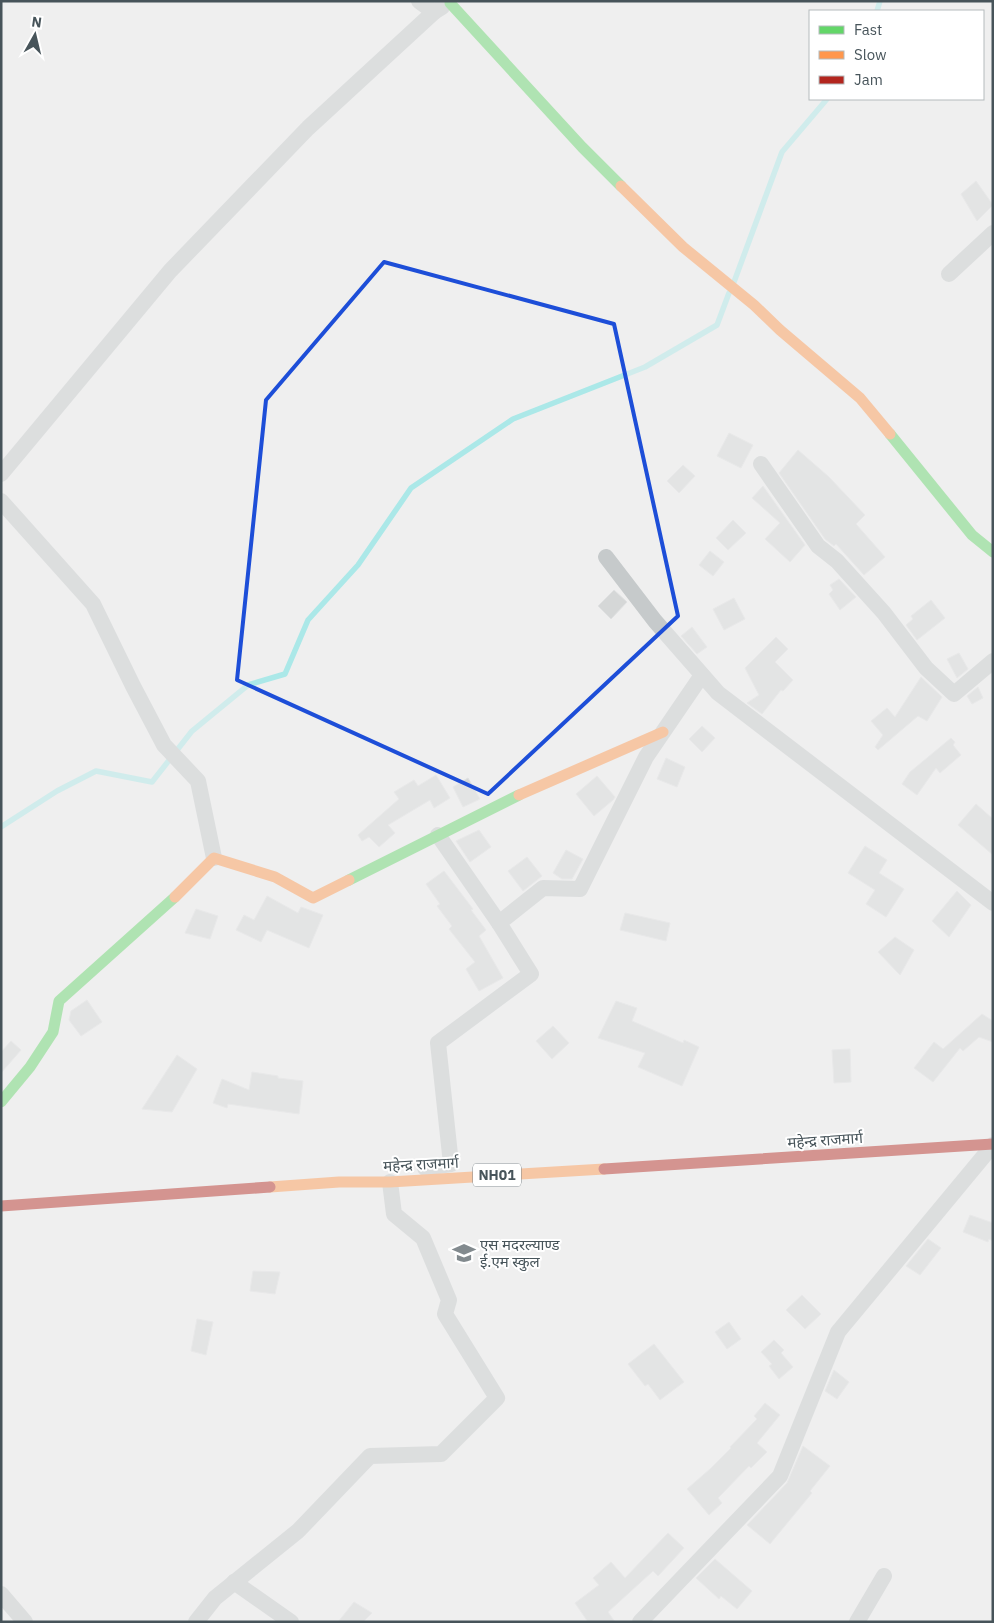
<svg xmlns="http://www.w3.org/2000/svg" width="994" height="1623" viewBox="0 0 994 1623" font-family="'IBM Plex Sans','Noto Sans Devanagari',sans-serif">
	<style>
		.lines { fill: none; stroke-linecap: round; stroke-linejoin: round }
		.stream { stroke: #abe8e8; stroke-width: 5.5 }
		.building { fill: #d5d7d7; stroke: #e0e1e2 }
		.street { stroke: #c6cacb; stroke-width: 16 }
		.fast { stroke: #63d668; stroke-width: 11 }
		.slow { stroke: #ff974d; stroke-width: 11 }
		.jam { stroke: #b3261e; stroke-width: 11 }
		.marked { fill: none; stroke: #1d4ed8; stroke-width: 4; stroke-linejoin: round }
		.labels { text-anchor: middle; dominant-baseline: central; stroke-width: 4; stroke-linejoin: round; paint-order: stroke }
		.shield { fill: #fff; stroke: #7e878c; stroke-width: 1 }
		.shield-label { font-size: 14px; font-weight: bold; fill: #47545a }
		.street-label { font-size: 15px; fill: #47545a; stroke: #fff }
		.poi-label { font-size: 15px; fill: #47545a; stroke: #fff; text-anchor: start }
	</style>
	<rect width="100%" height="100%" fill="#efefef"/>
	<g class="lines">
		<g class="stream">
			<polyline points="877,11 880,1"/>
			<polyline points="734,282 782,152 827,99"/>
			<polyline points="1,827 57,791 96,771 152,782 192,731 248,685 285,674 308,620 358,565 411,488 513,419 645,367 717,325 729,293"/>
		</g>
	</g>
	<g class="building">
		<polygon points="976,181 993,205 977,221 961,194"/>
		<polygon points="729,433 753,445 741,468 717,456"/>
		<polygon points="798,450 829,477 865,515 856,524 885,557 864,575 836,544 834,546 825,539 779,473"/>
		<polygon points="683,465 695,476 679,493 667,481"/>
		<polygon points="763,486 805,545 790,562 765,539 780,523 752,498"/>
		<polygon points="733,520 746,533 728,550 716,538"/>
		<polygon points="710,551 724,562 713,576 699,565"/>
		<polygon points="839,579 856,597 840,610 829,594 833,590 830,585"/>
		<polygon points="614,590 627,602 611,619 598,606"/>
		<polygon points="734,598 745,619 724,630 713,609"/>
		<polygon points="931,600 945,618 917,640 906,625 913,619 911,616"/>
		<polygon points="692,627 707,647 697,654 681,636"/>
		<polygon points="776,637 788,649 775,662 793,680 783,691 781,690 762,714 747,703 759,695 745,668"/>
		<polygon points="959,653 968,669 957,678 947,659"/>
		<polygon points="921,677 942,697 927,721 918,716 878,750 875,747 883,735 871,721 887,708 895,717"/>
		<polygon points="978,687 983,698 972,704 967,696"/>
		<polygon points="702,726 715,738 702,752 689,739"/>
		<polygon points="951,738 955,742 953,745 961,755 940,773 936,768 917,795 902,784 910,772"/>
		<polygon points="666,758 685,767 677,787 657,779"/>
		<polygon points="436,775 450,798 434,808 430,800 388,825 395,833 379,847 369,837 362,841 358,835 399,799 394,792 414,780 418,786"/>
		<polygon points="597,776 615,797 613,800 594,816 576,794"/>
		<polygon points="468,778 480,799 463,807 453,787"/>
		<polygon points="976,804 993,819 993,855 958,825"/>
		<polygon points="479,830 491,847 470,862 456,841"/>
		<polygon points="865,846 887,860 879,873 904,889 886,917 866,904 875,890 848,873"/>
		<polygon points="566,850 583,859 572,879 562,879 553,873"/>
		<polygon points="527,857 542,876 523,891 508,871"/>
		<polygon points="444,871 473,909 471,910 486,930 479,936 503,978 479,991 466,969 475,962 449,929 452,926 437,906 440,904 426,884"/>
		<polygon points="957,891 971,905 949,937 932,921"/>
		<polygon points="267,896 298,913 301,907 323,915 309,948 267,930 261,942 236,930 244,915 254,920"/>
		<polygon points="196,909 218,916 210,939 185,933"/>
		<polygon points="625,913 670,923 666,941 620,930"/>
		<polygon points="895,937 914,950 900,975 878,952"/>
		<polygon points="87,1000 102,1022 81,1036 69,1020 71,1011"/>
		<polygon points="616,1001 637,1008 632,1021 683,1043 684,1040 699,1047 682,1086 638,1067 645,1053 598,1038"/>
		<polygon points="982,1014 993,1021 993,1042 979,1037 963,1051 960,1048 933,1082 914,1068 934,1042 943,1049"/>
		<polygon points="553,1026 569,1043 552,1059 536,1041"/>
		<polygon points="11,1041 21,1050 1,1073 1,1052"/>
		<polygon points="850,1049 851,1082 834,1083 832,1050"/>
		<polygon points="177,1055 197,1069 172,1112 142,1109"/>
		<polygon points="252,1072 278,1076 278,1078 303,1081 299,1114 228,1104 227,1108 213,1103 222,1079 249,1090"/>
		<polygon points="970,1215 993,1223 993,1241 989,1239 988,1242 963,1232"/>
		<polygon points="928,1239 941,1248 920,1275 906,1266"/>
		<polygon points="253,1271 280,1272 275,1294 250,1291"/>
		<polygon points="802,1295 821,1314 805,1329 786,1310"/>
		<polygon points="197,1319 213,1322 206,1355 191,1351"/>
		<polygon points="729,1322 741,1339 727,1349 715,1332"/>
		<polygon points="774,1340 784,1350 781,1353 793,1367 779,1379 769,1366 772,1364 761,1352"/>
		<polygon points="654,1344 684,1382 660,1400 648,1384 645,1386 628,1364"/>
		<polygon points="834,1370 849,1382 837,1399 825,1391"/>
		<polygon points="765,1403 780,1415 757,1443 767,1452 751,1468 749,1466 718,1498 722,1503 709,1515 687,1489 710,1469 731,1448 730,1447 757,1419 754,1416"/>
		<polygon points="803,1446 830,1466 810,1491 812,1493 770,1544 747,1525 787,1483"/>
		<polygon points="668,1533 684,1548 658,1576 653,1571 608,1612 615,1622 588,1622 575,1603 599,1585 593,1578 611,1562 625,1578"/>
		<polygon points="715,1559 752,1591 737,1609 721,1596 719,1599 696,1578"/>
		<polygon points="354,1602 372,1613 363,1622 338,1622"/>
	</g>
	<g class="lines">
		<g class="street">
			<polyline points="419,1 434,12 442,7"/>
			<polyline points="949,274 993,233"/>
			<polyline points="761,464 818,546 837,561 884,613 926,668 954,694 993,661"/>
			<polyline points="1,474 170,271 308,128 434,12"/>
			<polyline points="1,501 93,604 133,686 164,745 198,781 214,858"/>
			<polyline points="606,557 655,621 718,693 993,903"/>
			<polyline points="438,835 499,923"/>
			<polyline points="425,1168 451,1164 438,1043 531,974 499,923 543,888 580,889 646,757 702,675"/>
			<polyline points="234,1582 291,1622"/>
			<polyline points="1,1594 25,1622"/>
			<polyline points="196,1622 215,1598 298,1531 370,1456 441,1454 497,1398 445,1314 449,1300 423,1238 394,1214 390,1182"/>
			<polyline points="640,1622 780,1476 838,1332 993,1145"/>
			<polyline points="857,1622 884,1576"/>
		</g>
		<g class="fast">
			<polyline points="450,3 582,147 621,186"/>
			<polyline points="890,434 972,535 993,552"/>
			<polyline points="349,880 519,795"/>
			<polyline points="1,1102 30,1067 53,1032 59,1001 175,897"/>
		</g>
		<g class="slow">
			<polyline points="621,186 683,247 754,305 780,330 860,398 890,434"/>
			<polyline points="519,795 663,732"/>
			<polyline points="175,897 214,858 275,877 313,898 349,880"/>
			<polyline points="270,1187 339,1182 390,1182 604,1169"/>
		</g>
		<g class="jam">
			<polyline points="604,1169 993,1144"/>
			<polyline points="1,1206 270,1187"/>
		</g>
	</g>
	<path d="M0 0H994V1623H0ZM384 262 614 324 678 616 488 794 237 680 266 400Z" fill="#efefef" fill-opacity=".55" fill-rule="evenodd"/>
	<path class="marked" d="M384 262 614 324 678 616 488 794 237 680 266 400Z"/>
	<defs>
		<symbol id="school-bare" viewBox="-9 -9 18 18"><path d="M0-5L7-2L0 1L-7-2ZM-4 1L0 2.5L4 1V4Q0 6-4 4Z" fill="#828a8e" stroke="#fff" stroke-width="2.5" paint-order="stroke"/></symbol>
	</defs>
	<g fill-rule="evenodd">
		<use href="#school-bare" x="448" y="1237" width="32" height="32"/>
	</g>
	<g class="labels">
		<rect class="shield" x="473" y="1163.5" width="48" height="23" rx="4"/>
		<g class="shield-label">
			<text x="497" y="1175">NH01</text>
		</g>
		<g class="street-label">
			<text transform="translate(825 1140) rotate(-4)">महेन्द्र राजमार्ग</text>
			<text transform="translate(421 1164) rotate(-3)">महेन्द्र राजमार्ग</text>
		</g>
		<g class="poi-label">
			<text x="480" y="1244">एस मदरल्याण्ड<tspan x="480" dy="17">ई.एम स्कुल</tspan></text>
		</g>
	</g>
	<rect width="994" height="1623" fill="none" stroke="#47545a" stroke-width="5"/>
	<rect x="809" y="10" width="175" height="90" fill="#ffffff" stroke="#b5bbbd"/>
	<rect x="819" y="26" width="25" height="8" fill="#63d668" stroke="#b5bbbd"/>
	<text x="854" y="35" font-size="15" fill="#47545a">Fast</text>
	<rect x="819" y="51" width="25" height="8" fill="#ff974d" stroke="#b5bbbd"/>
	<text x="854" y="60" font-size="15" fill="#47545a">Slow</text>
	<rect x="819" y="76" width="25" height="8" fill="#b3261e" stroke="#b5bbbd"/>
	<text x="854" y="85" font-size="15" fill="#47545a">Jam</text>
	<g transform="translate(35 35) rotate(8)" stroke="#ffffff" stroke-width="4" paint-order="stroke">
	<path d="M0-4L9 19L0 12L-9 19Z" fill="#47545a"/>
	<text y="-8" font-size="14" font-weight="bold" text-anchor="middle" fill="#47545a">N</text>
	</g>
</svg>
